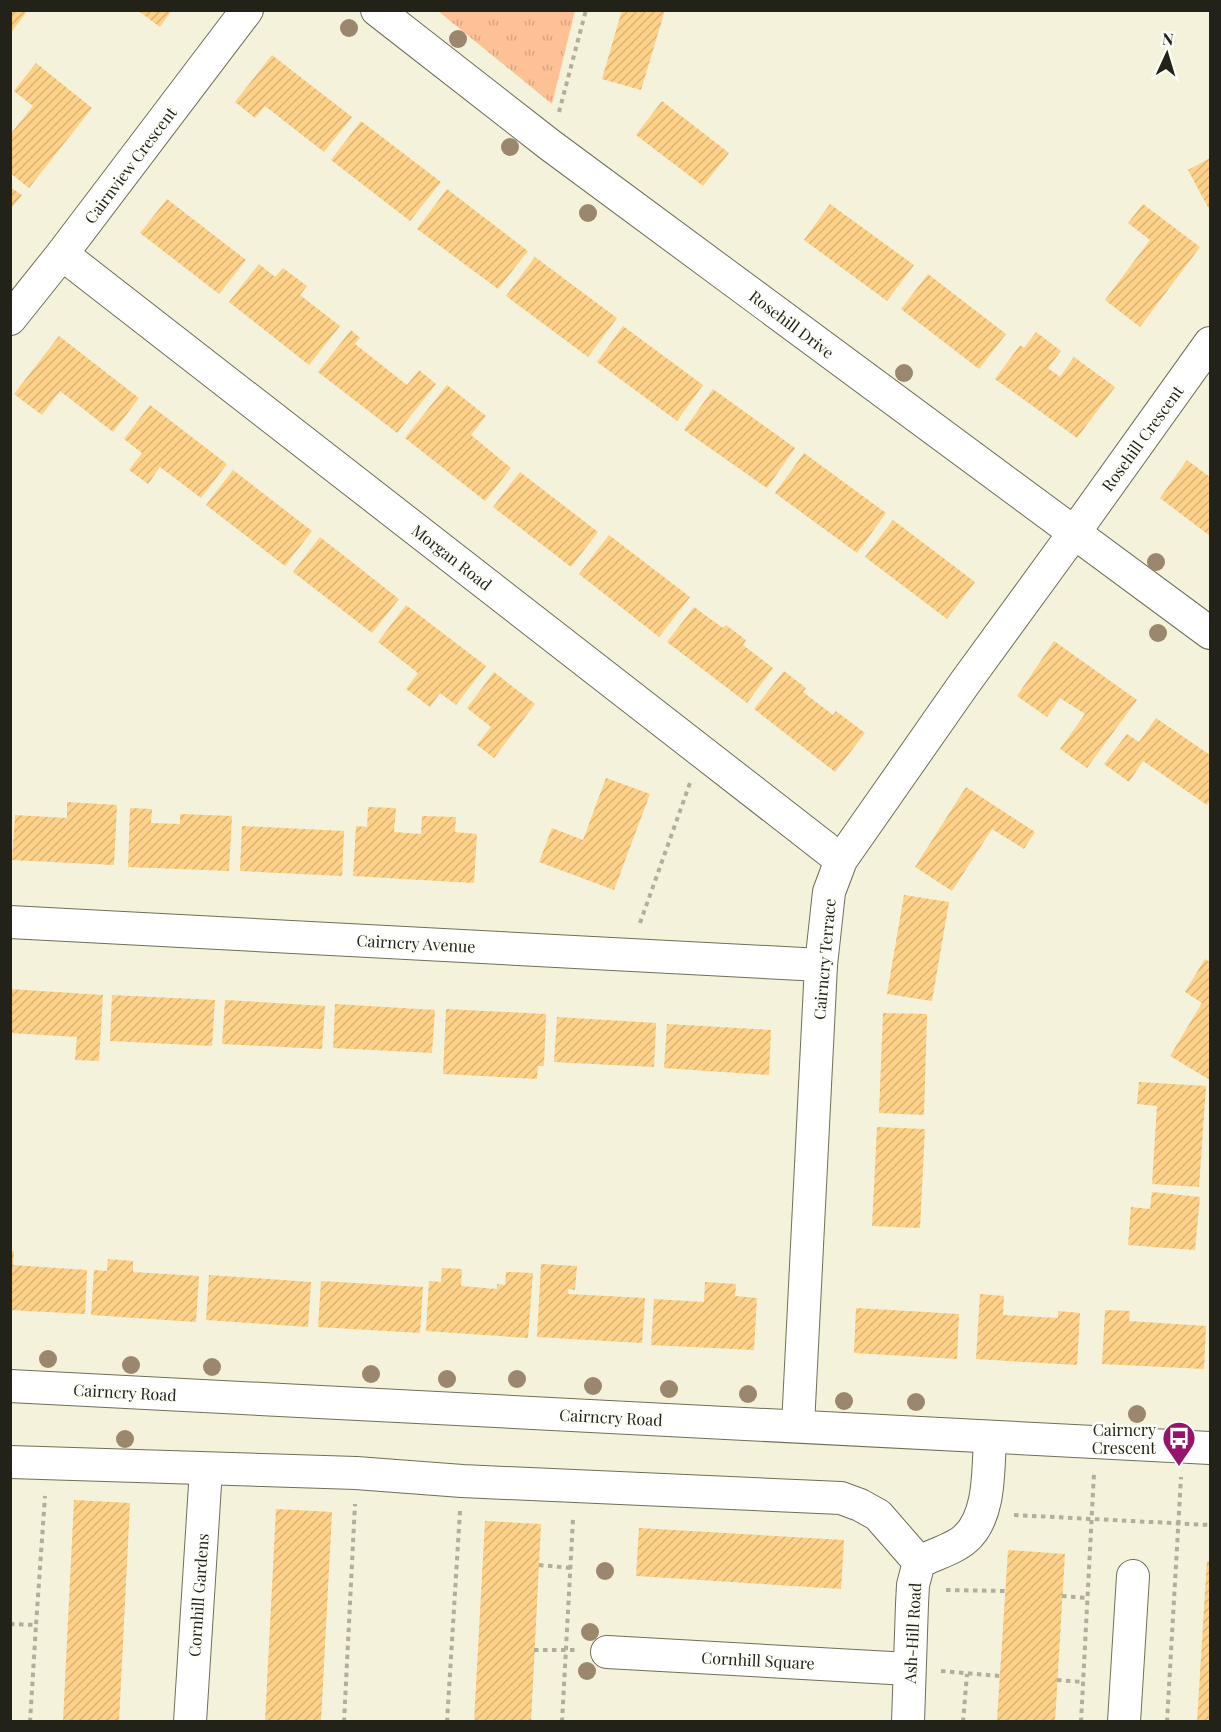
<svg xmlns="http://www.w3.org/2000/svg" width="1221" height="1732" viewBox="0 0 1221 1732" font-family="'Playfair Display',serif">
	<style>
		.grass { fill: url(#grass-tufts) }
		.building { fill: url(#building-hatch) }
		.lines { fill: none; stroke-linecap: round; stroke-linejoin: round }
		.minor-casing { stroke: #706e59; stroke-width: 34 }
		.path { stroke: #b1af9c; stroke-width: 4; stroke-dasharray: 4.5 4.5; stroke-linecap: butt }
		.minor { stroke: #fff; stroke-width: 32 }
		.tree { fill: #9b876e }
		.labels { text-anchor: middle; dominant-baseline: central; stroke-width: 5; stroke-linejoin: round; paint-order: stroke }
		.street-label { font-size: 16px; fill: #232219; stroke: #fefef9 }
		.poi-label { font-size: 16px; fill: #232219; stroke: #fefef9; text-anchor: end }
	</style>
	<defs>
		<pattern id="grass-tufts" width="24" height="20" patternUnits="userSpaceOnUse" patternTransform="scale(1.5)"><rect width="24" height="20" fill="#fec095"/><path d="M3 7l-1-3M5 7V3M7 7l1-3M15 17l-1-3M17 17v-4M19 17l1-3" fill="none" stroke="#d9a580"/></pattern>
		<pattern id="building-hatch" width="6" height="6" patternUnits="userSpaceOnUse" patternTransform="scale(1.5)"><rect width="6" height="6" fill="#fdd188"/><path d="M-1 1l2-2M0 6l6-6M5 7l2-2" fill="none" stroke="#d9b375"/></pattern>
	</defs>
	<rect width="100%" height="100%" fill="#f4f2da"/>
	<polygon class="grass" points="438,11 575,11 552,104"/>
	<g class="building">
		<polygon points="10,10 28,10 10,34"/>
		<polygon points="137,10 172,10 160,27"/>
		<polygon points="622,10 665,10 641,90 602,79"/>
		<polygon points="272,55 352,117 324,152 265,106 255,118 235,102"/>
		<polygon points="36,63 92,108 29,188 10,173 10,135 33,106 14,91"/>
		<polygon points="662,101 729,153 703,186 636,135"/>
		<polygon points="361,121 441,182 410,221 331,160"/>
		<polygon points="1210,158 1210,211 1188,170"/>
		<polygon points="10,187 22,195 10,210"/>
		<polygon points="447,189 528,251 498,289 417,229"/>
		<polygon points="167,199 246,260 219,294 140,233"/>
		<polygon points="830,204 914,265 887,301 804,240"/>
		<polygon points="1143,204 1200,247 1140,327 1105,300 1150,240 1128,223"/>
		<polygon points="535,257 617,318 588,357 506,296"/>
		<polygon points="259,264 275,277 283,268 307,286 300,295 340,326 309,365 229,302"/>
		<polygon points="928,274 1006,334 979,369 901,309"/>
		<polygon points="623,326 703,385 677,421 597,362"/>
		<polygon points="351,330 360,338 355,344 407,385 419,370 436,384 397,433 318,372"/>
		<polygon points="1036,332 1061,351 1048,368 1060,377 1074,357 1115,387 1077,438 995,379 1020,345 1024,348"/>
		<polygon points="59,336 139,398 113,432 60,391 42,415 14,394"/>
		<polygon points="447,385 486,416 471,435 511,468 485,501 405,438"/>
		<polygon points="713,389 795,448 767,488 684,430"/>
		<polygon points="150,405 227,464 201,498 160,467 148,484 129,470 142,453 124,439"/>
		<polygon points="804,453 886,513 857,553 775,493"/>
		<polygon points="1187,460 1210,477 1210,536 1160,498"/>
		<polygon points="233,470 312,531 285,566 206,505"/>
		<polygon points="520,472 598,532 571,567 493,507"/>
		<polygon points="893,520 975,582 947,619 865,557"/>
		<polygon points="609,535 690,597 659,637 579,574"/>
		<polygon points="320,537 399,599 372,633 293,572"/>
		<polygon points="406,605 486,666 456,705 440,693 430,707 406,689 418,673 378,642"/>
		<polygon points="694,607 723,628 726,625 746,640 743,645 773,668 747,703 667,642"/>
		<polygon points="1054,641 1137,700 1087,768 1060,749 1085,714 1060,698 1047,717 1017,696"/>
		<polygon points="784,671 806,688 803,692 833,715 836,711 865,733 835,772 754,709"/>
		<polygon points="494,672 535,704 494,758 477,745 491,727 467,708"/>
		<polygon points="1156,718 1210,755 1210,800 1207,805 1143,761 1129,782 1104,764 1127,734 1139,742"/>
		<polygon points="606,778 650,794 614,890 539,862 552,828 583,840"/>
		<polygon points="966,787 1035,832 1024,849 992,829 952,891 915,867"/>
		<polygon points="67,802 117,805 114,865 12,860 15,815 67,818"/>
		<polygon points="368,807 396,808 394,832 421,834 422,816 456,817 455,832 477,834 474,883 353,876 356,826 367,827"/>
		<polygon points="130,808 152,809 151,823 180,824 180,814 232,816 229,871 128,867"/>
		<polygon points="242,826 344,831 342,876 240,871"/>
		<polygon points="904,895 949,902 932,1001 887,994"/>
		<polygon points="1205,959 1210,962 1210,1080 1170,1056 1202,1003 1185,992"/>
		<polygon points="10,989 103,995 99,1061 75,1060 77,1037 10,1033"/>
		<polygon points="112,995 215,1000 212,1046 110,1041"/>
		<polygon points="225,1000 325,1006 322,1049 222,1044"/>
		<polygon points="335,1004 435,1010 432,1053 333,1048"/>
		<polygon points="446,1009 546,1014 544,1066 538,1066 537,1079 443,1074"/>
		<polygon points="883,1013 927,1014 924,1115 879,1113"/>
		<polygon points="557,1017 656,1023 654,1067 554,1062"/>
		<polygon points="667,1024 771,1030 769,1075 664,1068"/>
		<polygon points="1139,1082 1206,1086 1199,1187 1152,1184 1157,1106 1137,1104"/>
		<polygon points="877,1127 925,1129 920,1228 872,1226"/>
		<polygon points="1152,1192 1200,1197 1195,1250 1128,1245 1131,1207 1150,1209"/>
		<polygon points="10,1251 14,1251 13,1265 87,1270 85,1314 10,1310"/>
		<polygon points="108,1259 133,1261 133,1272 199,1276 196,1322 91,1315 94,1270 107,1271"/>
		<polygon points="541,1264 577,1266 575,1290 568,1289 568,1294 645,1298 642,1343 537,1337"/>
		<polygon points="442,1268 462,1269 461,1286 497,1289 497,1284 505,1285 506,1272 533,1273 528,1338 426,1331 429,1281 441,1282"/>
		<polygon points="209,1275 311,1282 308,1327 206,1320"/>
		<polygon points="321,1281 423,1287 420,1333 318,1327"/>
		<polygon points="705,1282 736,1284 735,1296 757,1298 754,1350 651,1345 654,1299 704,1302"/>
		<polygon points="980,1294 1004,1296 1003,1315 1058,1318 1058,1311 1080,1313 1077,1365 976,1359"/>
		<polygon points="856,1308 959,1314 957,1359 854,1353"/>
		<polygon points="1105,1310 1130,1311 1129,1321 1206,1326 1204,1369 1102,1364"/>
		<polygon points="74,1500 130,1503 119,1722 63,1722"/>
		<polygon points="276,1509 332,1512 321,1722 265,1722"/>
		<polygon points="485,1521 541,1524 531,1722 474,1722"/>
		<polygon points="639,1528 844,1540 841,1589 636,1576"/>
		<polygon points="1008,1550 1065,1554 1055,1722 997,1720"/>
		<polygon points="1207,1561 1210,1561 1210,1722 1197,1722"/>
	</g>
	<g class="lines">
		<defs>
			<g id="minor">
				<polyline points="377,10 550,145 1210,633"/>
				<polyline points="62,254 841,860"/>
				<polyline points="10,319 62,254 247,10"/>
				<polyline points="10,922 821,965"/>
				<polyline points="10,1386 1210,1448"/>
				<polyline points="798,1426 821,965 829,892 841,860 964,684 1074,533 1210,343"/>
				<polyline points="10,1462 356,1473 462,1481 841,1498 860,1505 878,1515 919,1562"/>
				<polyline points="607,1652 909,1669"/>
				<polyline points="190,1722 206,1469"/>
				<path d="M908 1722 912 1604 913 1585 919 1562C932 1555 954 1549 965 1539 991 1517 988 1468 990 1437"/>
				<polyline points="1124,1722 1133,1576"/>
			</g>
		</defs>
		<use href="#minor" class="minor-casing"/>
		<g class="path">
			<polyline points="559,112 586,10"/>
			<polyline points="640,923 690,783"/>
			<polyline points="1014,1515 1210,1525"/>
			<polyline points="539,1565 571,1568"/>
			<polyline points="946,1590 1005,1591"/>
			<polyline points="1062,1596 1087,1598"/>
			<polyline points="10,1624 36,1625 45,1496"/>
			<polyline points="534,1650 576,1650"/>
			<polyline points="941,1671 1000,1676"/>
			<polyline points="1057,1680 1083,1682"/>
			<polyline points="30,1722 36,1625"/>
			<polyline points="344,1722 355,1504"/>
			<polyline points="447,1722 460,1511"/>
			<polyline points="562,1722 573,1519"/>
			<polyline points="963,1722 967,1674"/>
			<polyline points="1081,1722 1094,1473"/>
			<polyline points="1167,1722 1181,1477"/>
		</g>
		<use href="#minor" class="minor"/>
	</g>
	<g class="tree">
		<circle cx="349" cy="28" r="9"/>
		<circle cx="458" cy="39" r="9"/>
		<circle cx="510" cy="147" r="9"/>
		<circle cx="588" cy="213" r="9"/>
		<circle cx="904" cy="373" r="9"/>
		<circle cx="1156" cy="562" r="9"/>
		<circle cx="1158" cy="633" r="9"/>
		<circle cx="48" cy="1359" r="9"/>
		<circle cx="131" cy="1365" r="9"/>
		<circle cx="212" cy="1367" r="9"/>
		<circle cx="371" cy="1374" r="9"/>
		<circle cx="447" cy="1379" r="9"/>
		<circle cx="517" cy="1379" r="9"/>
		<circle cx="593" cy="1386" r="9"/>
		<circle cx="669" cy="1389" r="9"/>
		<circle cx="748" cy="1394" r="9"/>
		<circle cx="844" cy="1401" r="9"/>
		<circle cx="916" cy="1402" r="9"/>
		<circle cx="1137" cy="1414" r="9"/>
		<circle cx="125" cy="1439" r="9"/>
		<circle cx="605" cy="1571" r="9"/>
		<circle cx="590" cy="1632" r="9"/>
		<circle cx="587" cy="1671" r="9"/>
	</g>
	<defs>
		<symbol id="bus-pin" viewBox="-11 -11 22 30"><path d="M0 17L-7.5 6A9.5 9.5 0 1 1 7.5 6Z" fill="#96146c" stroke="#fefef9"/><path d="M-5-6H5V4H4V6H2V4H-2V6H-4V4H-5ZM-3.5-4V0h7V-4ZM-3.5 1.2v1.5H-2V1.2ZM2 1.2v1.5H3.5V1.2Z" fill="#fff"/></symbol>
	</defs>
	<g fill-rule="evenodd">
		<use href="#bus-pin" x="1160" y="1419" width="38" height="52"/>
	</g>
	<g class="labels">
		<g class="street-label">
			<text transform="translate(130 165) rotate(-53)">Cairnview Crescent</text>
			<text transform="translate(792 324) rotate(37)">Rosehill Drive</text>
			<text transform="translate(1142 438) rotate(-54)">Rosehill Crescent</text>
			<text transform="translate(452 557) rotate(38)">Morgan Road</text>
			<text transform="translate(416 943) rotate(3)">Cairncry Avenue</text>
			<text transform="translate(824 959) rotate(-85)">Cairncry Terrace</text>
			<text transform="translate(125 1392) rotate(3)">Cairncry Road</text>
			<text transform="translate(611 1417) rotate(3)">Cairncry Road</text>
			<text transform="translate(198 1595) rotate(-86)">Cornhill Gardens</text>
			<text transform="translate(912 1633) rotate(-87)">Ash-Hill Road</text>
			<text transform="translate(758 1660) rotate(3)">Cornhill Square</text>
		</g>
		<g class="poi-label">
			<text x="1156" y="1429">Cairncry<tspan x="1156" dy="18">Crescent</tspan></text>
		</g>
	</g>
	<rect width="1221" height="1732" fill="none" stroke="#232219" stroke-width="24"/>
	<g transform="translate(1167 54) rotate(4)" stroke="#fefef9" stroke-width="4.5" paint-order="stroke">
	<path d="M0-4.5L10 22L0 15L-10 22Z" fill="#232219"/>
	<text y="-9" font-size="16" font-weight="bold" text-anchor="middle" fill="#232219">N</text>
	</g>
</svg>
